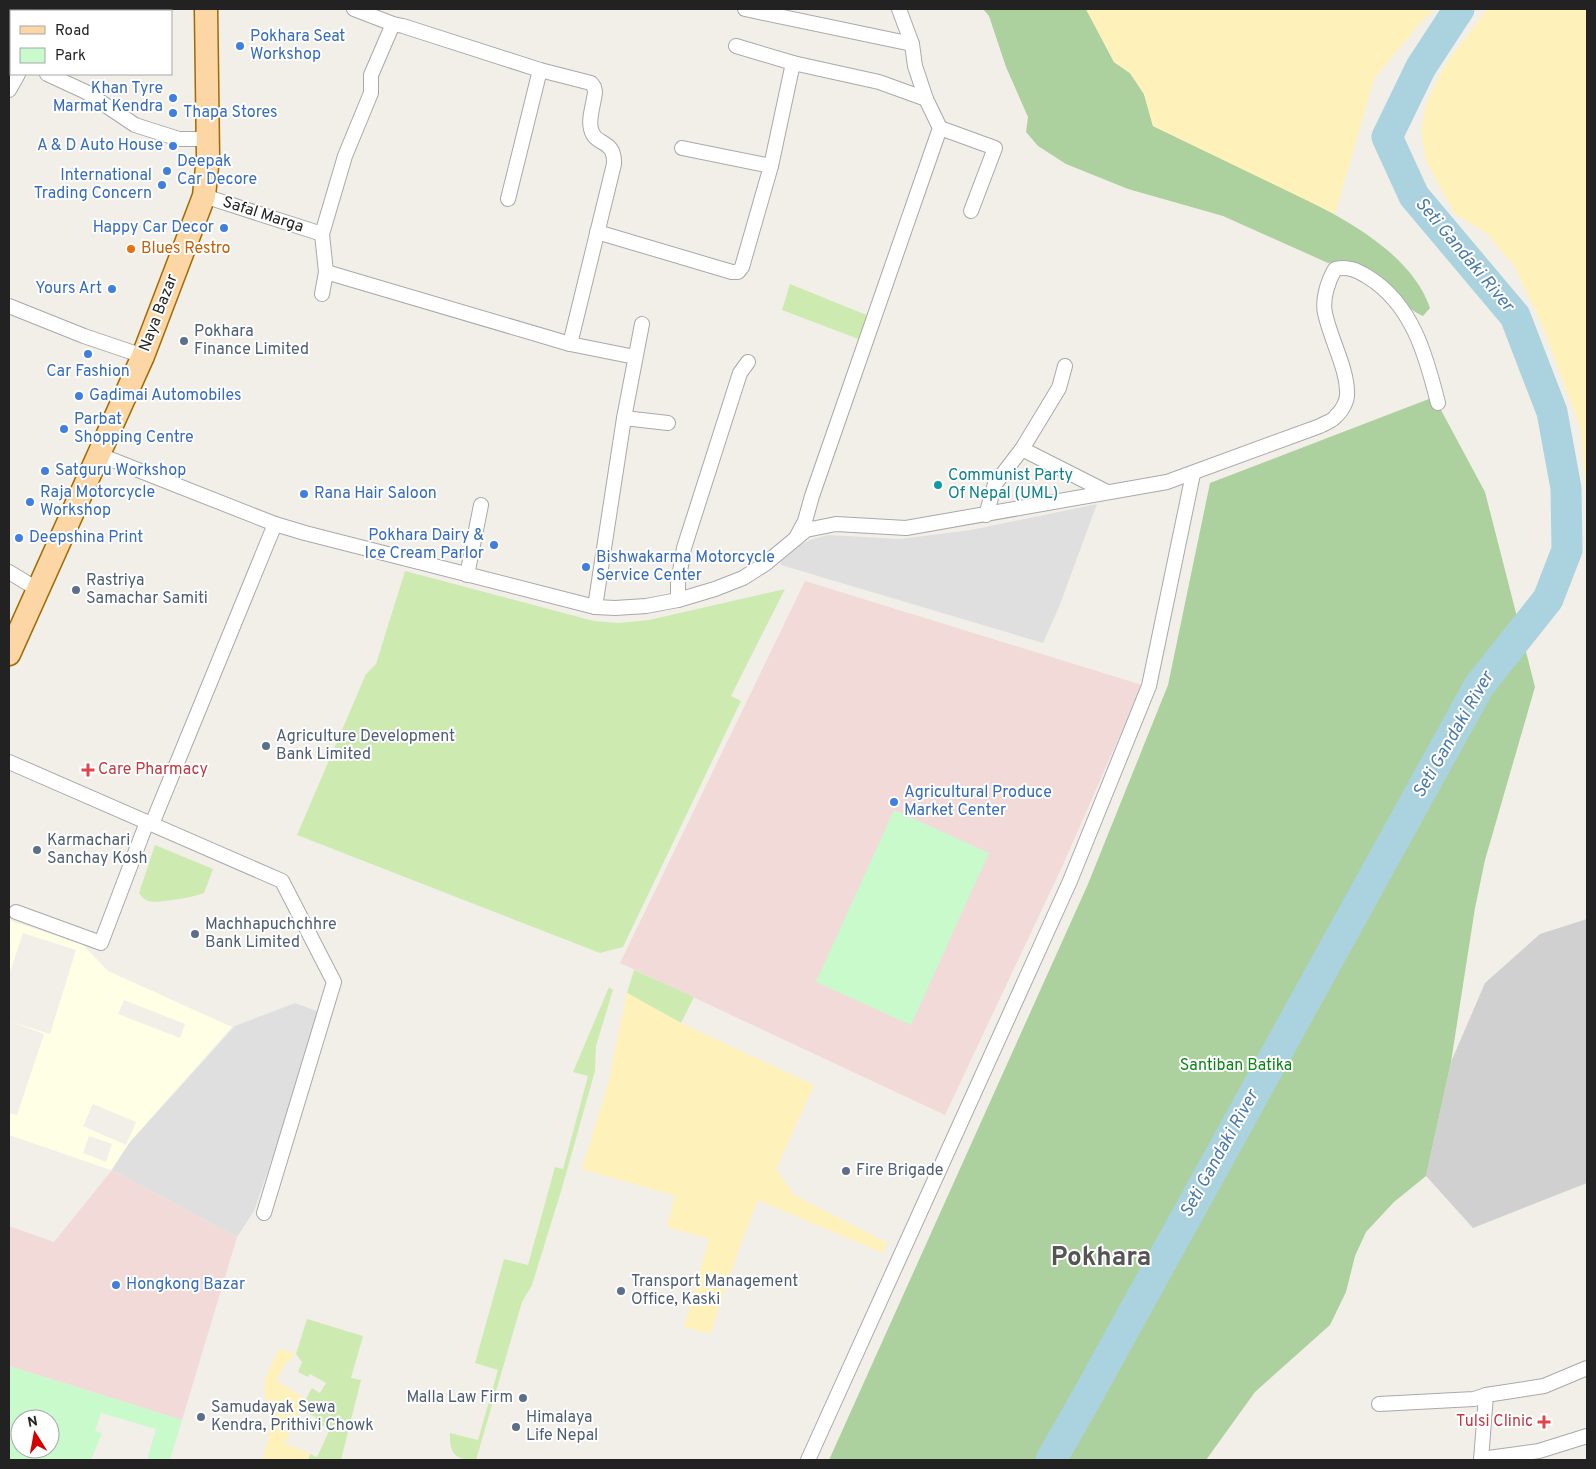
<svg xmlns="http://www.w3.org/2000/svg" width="1596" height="1469" viewBox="0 0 1596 1469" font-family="Overpass,sans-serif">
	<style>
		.residential { fill: #e0dfdf }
		.commercial { fill: #f2dad9 }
		.education { fill: #ffffe5; fill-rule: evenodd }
		.religious { fill: #d0d0d0 }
		.grass { fill: #cdebb0 }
		.forest { fill: #add19e }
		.sand { fill: #fff1ba }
		.park { fill: #c8facc; fill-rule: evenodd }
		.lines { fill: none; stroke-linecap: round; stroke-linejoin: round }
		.river { stroke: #aad3df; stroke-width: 31 }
		.minor-casing { stroke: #a9a9a9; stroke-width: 16 }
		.primary-casing { stroke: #a06b00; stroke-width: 25 }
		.minor { stroke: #fff; stroke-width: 14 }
		.primary { stroke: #fcd6a4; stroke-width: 22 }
		.shop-dot { fill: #3f7fe0; stroke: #fff; stroke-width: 2 }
		.food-dot { fill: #e8710a; stroke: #fff; stroke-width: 2 }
		.service-dot { fill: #5c6f8a; stroke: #fff; stroke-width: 2 }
		.culture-dot { fill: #0f9aa8; stroke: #fff; stroke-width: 2 }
		.health-dot { fill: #e0444e; stroke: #fff; stroke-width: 2 }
		.labels { text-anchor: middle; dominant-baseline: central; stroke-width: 4; stroke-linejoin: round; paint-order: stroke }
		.shop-label { font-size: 16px; fill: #366cbe; stroke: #fff; text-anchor: start }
		.street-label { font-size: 16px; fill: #222; stroke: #fff }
		.food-label { font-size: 16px; fill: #c56008; stroke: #fff; text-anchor: start }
		.service-label { font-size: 16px; fill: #4e5e75; stroke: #fff; text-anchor: start }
		.culture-label { font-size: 16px; fill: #0d838f; stroke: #fff; text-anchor: start }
		.health-label { font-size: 16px; fill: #be3a42; stroke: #fff; text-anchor: start }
		.park-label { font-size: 16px; fill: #0c8416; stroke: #fff }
		.water-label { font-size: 18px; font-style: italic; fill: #4a7aab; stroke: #fff }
		.town-label { font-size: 26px; font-weight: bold; fill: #555; stroke: #fff }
	</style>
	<rect width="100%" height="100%" fill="#f2efe9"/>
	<g class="residential">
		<polygon points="1097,504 1059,607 1043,643 781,565 780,560 796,547 810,540 828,535 900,539 971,530"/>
		<polygon points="295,1003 322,1013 254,1211 237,1237 112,1170 130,1142 235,1026"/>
	</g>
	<g class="commercial">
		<polygon points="805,581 1142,685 1062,867 945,1115 620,963"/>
		<polygon points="112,1170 237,1237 182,1420 9,1366 9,1226 54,1242"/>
	</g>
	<path class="education" d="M9 920 83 945 108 971 232 1027 129 1143 111 1170 9 1135V1113L17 1115 44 1034 9 1021 50 1034 76 950 23 933 9 975ZM124 1000 185 1024 180 1038 118 1014ZM93 1104 136 1122 126 1145 83 1126ZM89 1136 112 1144 106 1162 83 1153Z"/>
	<polygon class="religious" points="1587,919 1587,1183 1473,1228 1426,1176 1451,1062 1485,983 1540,934"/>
	<g class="grass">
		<polygon points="790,284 869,316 861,340 782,310"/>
		<polygon points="405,571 594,621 619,623 649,620 785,589 731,696 741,701 623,947 600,953 297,835 366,674 376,664"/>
		<path d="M155 845 213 869 204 893C195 897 157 904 148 901 144 900 141 895 139 893Z"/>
		<polygon points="634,970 694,997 681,1023 627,993"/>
		<path d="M609 987 613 990 596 1046 595 1071 562 1188 532 1285 522 1302 476 1460C456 1460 449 1454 450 1433L478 1440 498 1370 475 1363 504 1259 528 1265 555 1167 563 1169 588 1076 573 1072Z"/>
		<polygon points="307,1319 363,1336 351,1378 361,1380 341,1460 308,1460 310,1454 317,1457 330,1429 314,1422 316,1417 300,1410 312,1388 320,1393 326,1383 310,1374 308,1377 298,1372 302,1362 296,1354"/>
	</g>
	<g class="forest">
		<path d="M983 9H1086L1114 62 1130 73 1144 94 1153 126C1188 143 1224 160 1259 177 1317 205 1408 243 1430 308L1423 316C1406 309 1400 295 1387 282 1371 266 1350 258 1328 263L1223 216 1128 189 1066 164 1038 146 1026 132 1028 117 1006 67 989 16Z"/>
		<polygon points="1434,397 1485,492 1535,687 1485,860 1475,908 1451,1062 1426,1176 1394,1202 1366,1232 1355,1256 1346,1292 1330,1325 1255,1392 1206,1460 829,1460 1088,884 1168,685 1210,483"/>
	</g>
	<g class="sand">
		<polygon points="1086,9 1435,9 1422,21 1374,79 1335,214 1153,126 1144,94 1130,73 1114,62"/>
		<polygon points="1487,9 1587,9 1587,501 1580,427 1543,327 1514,265 1485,232 1455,214 1426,161 1421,132 1426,104 1445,65"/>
		<polygon points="627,993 681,1023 814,1085 776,1169 794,1195 887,1243 883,1253 758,1200 741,1243 710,1334 684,1327 709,1239 667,1227 675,1196 582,1169 608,1084"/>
		<polygon points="279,1349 296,1354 285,1364 276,1381 306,1399 285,1443 310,1454 308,1460 262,1460 268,1441 270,1419 264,1390 266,1376"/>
	</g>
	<g class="park">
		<polygon points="894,810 989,853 911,1025 816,982"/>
		<path d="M9 1366 182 1420 170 1460H147L156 1429 101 1413 95 1431 102 1433 91 1460H9ZM20 1419H50V1449H20Z"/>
	</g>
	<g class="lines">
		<polyline class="river" points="1051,1460 1083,1404 1479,686 1548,599 1567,550 1566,488 1552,412 1515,316 1414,196 1387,137 1421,67 1459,9"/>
		<defs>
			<g id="minor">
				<path d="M354 9 393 24 403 26 540 70 591 83 594 87 595 92C594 103 588 119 591 129 595 147 615 138 614 164L570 344"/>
				<polyline points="745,9 912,44"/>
				<polyline points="48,11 49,9"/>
				<polyline points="736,46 793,63"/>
				<polyline points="47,74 86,92 135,125 179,139 208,139"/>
				<polyline points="9,90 18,74"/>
				<polyline points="940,128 995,148 971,211"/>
				<polyline points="771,166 793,63 879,82 926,99"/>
				<polyline points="204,196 322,234"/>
				<polyline points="508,199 540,70"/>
				<polyline points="597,232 732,272 738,272 742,267 771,166 682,148"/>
				<polyline points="326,272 570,344 635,357"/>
				<polyline points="322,294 326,272 322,234 345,156 371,93 371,75 393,24"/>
				<polyline points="9,306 84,336 143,356"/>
				<polyline points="624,418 668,423"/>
				<polyline points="1022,449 1107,492"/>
				<path d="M100 455 275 524 305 533 595 607 615 608 646 606 678 600 715 589 743 578 765 564 806 530 836 524 906 528 1167 482 1320 426C1325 423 1333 421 1336 416 1342 411 1348 400 1347 392 1347 368 1330 338 1325 313 1322 299 1328 281 1335 269 1348 266 1357 270 1368 277 1412 304 1426 355 1438 403"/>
				<polyline points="986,515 995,484 1022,449 1059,388 1065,366"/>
				<polyline points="797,536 805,521 812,496 940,128 926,99 915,66 912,44 899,9"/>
				<polyline points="9,572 37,589"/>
				<polyline points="467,575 481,505"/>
				<polyline points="678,600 678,583 684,548 740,373 748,362"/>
				<polyline points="595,607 624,418 642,324"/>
				<polyline points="9,762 282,881 334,982 264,1213"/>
				<polyline points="152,824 275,524"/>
				<polyline points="16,912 101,943 147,822"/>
				<polyline points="1379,1404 1474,1399 1486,1395 1544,1386 1587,1368"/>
				<polyline points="1481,1459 1539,1451 1587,1436"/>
				<polyline points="808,1460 1070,881 1149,686 1193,474"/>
				<polyline points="1481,1460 1486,1395"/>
			</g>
			<polyline id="primary" points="9,654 143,356 204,196 208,157 206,9"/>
		</defs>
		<use href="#minor" class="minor-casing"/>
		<use href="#primary" class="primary-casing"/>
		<use href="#minor" class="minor"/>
		<use href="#primary" class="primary"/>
	</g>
	<g class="shop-dot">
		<circle cx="240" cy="46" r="5"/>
		<circle cx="173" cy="98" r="5"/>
		<circle cx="173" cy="113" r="5"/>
		<circle cx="173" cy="146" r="5"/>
		<circle cx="167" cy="171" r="5"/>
		<circle cx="162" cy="185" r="5"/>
		<circle cx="224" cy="228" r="5"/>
		<circle cx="112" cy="289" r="5"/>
		<circle cx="88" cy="354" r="5"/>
		<circle cx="79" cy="396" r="5"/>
		<circle cx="64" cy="429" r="5"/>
		<circle cx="45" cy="471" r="5"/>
		<circle cx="304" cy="494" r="5"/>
		<circle cx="30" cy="502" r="5"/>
		<circle cx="19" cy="538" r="5"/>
		<circle cx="494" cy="545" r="5"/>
		<circle cx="586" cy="567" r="5"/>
		<circle cx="894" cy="802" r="5"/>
		<circle cx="116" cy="1285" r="5"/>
	</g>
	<circle class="food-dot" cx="131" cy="249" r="5"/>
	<g class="service-dot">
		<circle cx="184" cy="341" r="5"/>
		<circle cx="76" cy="590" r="5"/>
		<circle cx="266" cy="746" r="5"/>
		<circle cx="37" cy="850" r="5"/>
		<circle cx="195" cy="934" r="5"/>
		<circle cx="846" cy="1171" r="5"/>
		<circle cx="621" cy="1291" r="5"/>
		<circle cx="523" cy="1398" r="5"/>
		<circle cx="201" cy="1417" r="5"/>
		<circle cx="516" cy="1427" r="5"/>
	</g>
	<circle class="culture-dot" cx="938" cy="485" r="5"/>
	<g class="health-dot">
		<path d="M85.5 762.5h5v5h5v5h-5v5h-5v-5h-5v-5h5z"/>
		<path d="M1541.5 1414.5h5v5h5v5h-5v5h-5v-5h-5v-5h5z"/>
	</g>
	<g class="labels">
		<g class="shop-label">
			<text x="250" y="37">Pokhara Seat<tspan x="250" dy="18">Workshop</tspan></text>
			<text x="163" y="89" text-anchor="end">Khan Tyre<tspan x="163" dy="18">Marmat Kendra</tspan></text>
			<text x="183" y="113">Thapa Stores</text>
			<text x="163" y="146" text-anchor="end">A &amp; D Auto House</text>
			<text x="177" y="162">Deepak<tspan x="177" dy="18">Car Decore</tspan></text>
			<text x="152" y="176" text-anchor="end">International<tspan x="152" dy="18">Trading Concern</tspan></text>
			<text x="214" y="228" text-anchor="end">Happy Car Decor</text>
			<text x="102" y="289" text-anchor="end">Yours Art</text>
			<text x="88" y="372" text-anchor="middle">Car Fashion</text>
			<text x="89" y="396">Gadimai Automobiles</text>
			<text x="74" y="420">Parbat<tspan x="74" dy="18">Shopping Centre</tspan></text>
			<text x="55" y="471">Satguru Workshop</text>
			<text x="40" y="493">Raja Motorcycle<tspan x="40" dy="18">Workshop</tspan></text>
			<text x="314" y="494">Rana Hair Saloon</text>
			<text x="484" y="536" text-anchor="end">Pokhara Dairy &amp;<tspan x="484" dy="18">Ice Cream Parlor</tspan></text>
			<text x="29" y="538">Deepshina Print</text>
			<text x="596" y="558">Bishwakarma Motorcycle<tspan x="596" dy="18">Service Center</tspan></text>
			<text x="904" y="793">Agricultural Produce<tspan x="904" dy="18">Market Center</tspan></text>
			<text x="126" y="1285">Hongkong Bazar</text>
		</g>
		<g class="street-label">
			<text transform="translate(263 215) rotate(18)">Safal Marga</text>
			<text transform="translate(159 313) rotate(-69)">Naya Bazar</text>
		</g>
		<g class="food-label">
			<text x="141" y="249">Blues Restro</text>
		</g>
		<g class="service-label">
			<text x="194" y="332">Pokhara<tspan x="194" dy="18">Finance Limited</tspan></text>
			<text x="86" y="581">Rastriya<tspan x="86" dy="18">Samachar Samiti</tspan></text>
			<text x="276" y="737">Agriculture Development<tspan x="276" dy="18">Bank Limited</tspan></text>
			<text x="47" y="841">Karmachari<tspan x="47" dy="18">Sanchay Kosh</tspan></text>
			<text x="205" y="925">Machhapuchchhre<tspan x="205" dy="18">Bank Limited</tspan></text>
			<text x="856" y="1171">Fire Brigade</text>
			<text x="631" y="1282">Transport Management<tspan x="631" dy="18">Office, Kaski</tspan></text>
			<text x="513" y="1398" text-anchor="end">Malla Law Firm</text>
			<text x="211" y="1408">Samudayak Sewa<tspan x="211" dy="18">Kendra, Prithivi Chowk</tspan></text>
			<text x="526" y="1418">Himalaya<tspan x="526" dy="18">Life Nepal</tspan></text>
		</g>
		<g class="culture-label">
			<text x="948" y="476">Communist Party<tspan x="948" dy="18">Of Nepal (UML)</tspan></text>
		</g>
		<g class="health-label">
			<text x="98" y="770">Care Pharmacy</text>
			<text x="1533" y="1422" text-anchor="end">Tulsi Clinic</text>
		</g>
		<g class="park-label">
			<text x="1236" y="1066">Santiban Batika</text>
		</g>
		<g class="water-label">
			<text transform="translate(1464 255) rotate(50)">Seti Gandaki River</text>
			<text transform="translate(1454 735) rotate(-60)">Seti Gandaki River</text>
			<text transform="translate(1220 1154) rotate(-61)">Seti Gandaki River</text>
		</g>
		<g class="town-label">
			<text x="1101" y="1258">Pokhara</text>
		</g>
	</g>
	<rect width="1596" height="1469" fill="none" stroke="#222222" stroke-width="20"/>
	<rect x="10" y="10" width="162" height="65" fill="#ffffff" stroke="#a7a7a7"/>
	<rect x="20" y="26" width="25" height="8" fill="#fcd6a4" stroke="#a7a7a7"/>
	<text x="55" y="35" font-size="15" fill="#222222">Road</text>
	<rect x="20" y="48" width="25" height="15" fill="#c8facc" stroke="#a7a7a7"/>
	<text x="55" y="60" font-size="15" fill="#222222">Park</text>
	<g transform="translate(35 1434) rotate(349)"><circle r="24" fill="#ffffff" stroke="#a7a7a7"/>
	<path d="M0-4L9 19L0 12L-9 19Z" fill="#d40000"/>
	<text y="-8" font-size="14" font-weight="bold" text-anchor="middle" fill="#222222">N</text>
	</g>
</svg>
